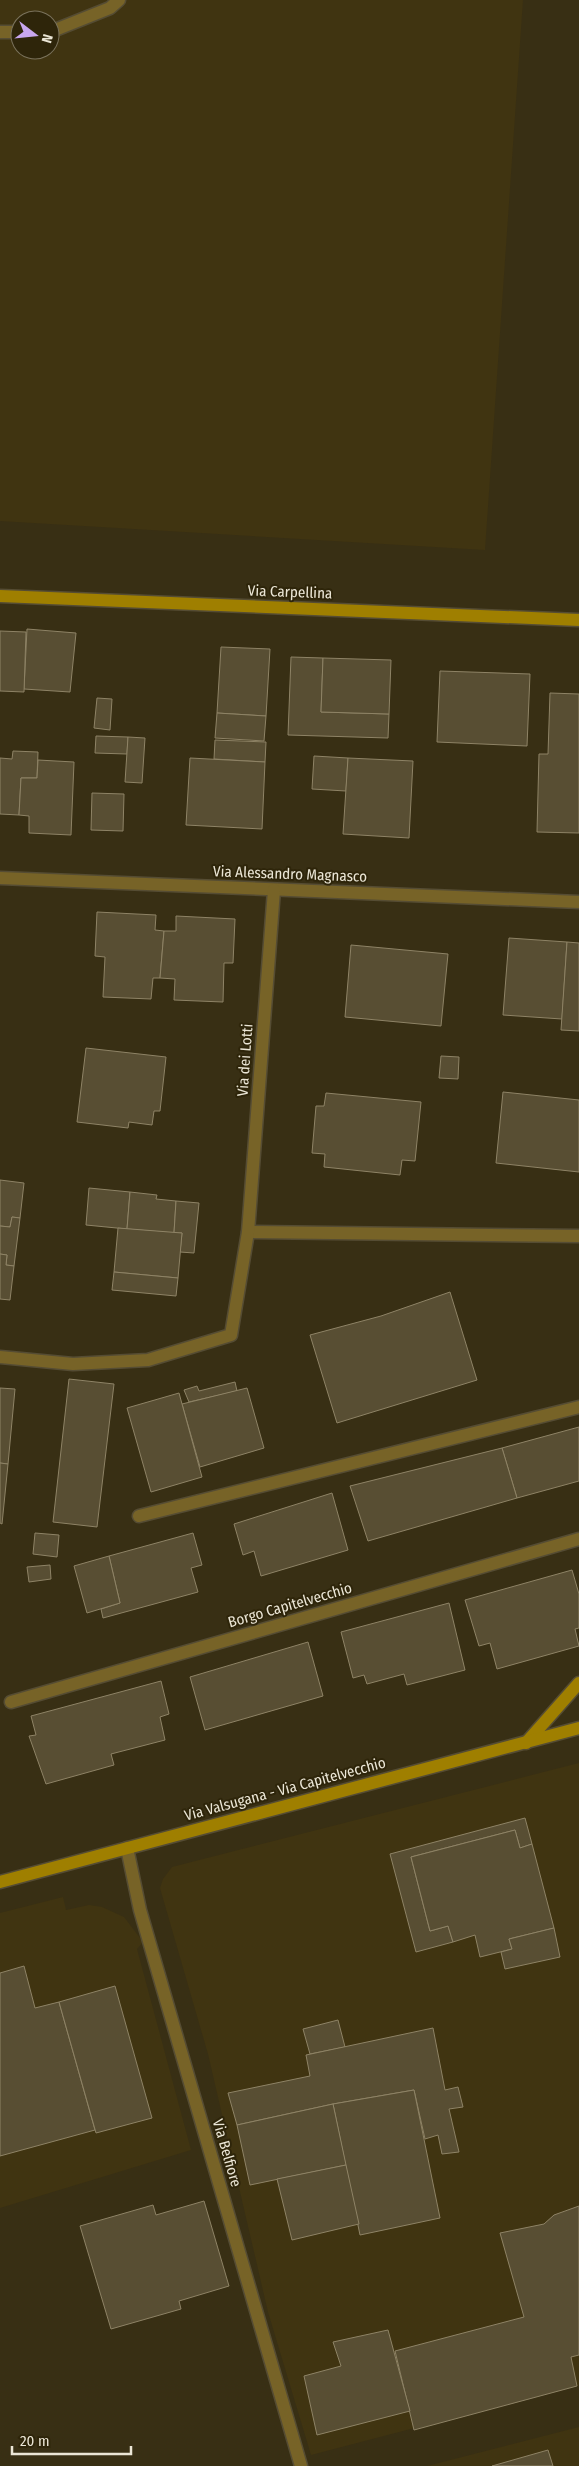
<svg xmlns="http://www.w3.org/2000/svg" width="579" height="2466" viewBox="0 0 579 2466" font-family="'Fira Sans Condensed',sans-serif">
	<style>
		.built { fill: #403411; fill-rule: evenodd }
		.building { fill: #584e33; stroke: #8e8366 }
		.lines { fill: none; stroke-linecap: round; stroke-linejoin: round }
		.lane-casing { stroke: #554c33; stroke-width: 15 }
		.street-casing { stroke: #554c33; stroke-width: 15 }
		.secondary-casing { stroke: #554c33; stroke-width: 15 }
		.lane { stroke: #776327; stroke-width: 12 }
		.street { stroke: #776327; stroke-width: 12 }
		.secondary { stroke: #9f7f00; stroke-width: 12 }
		.labels { text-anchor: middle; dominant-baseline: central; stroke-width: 4; stroke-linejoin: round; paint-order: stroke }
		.street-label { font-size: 15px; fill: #ebe6d6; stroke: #2e250a }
	</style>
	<rect width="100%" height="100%" fill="#382f14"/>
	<g class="built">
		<path d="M0 0H523L485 550 0 521ZM20 20H50V50H20Z"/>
		<polygon points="579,1763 579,2385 311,2455 268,2312 208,2054 160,1888 163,1879 172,1867"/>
		<polygon points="63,1897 66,1910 89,1905 102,1907 124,1917 143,1942 137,1949 191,2150 0,2208 0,1913"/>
		<polygon points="579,2427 579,2466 427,2466"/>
	</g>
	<g class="building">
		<polygon points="27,629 76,633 70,692 24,689"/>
		<polygon points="0,631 26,632 24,692 0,691"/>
		<polygon points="221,647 270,649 266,716 217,713"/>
		<polygon points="291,657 323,658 321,712 389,714 388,738 288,735"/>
		<polygon points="323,658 391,660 389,714 321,712"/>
		<polygon points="440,671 530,674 527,746 437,742"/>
		<polygon points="550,693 579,694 579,833 537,832 539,754 548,754"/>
		<polygon points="97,698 112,699 110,730 94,728"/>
		<polygon points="217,713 266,716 264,741 215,738"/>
		<polygon points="96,736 128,737 127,754 95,753"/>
		<polygon points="128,737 145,738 142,783 125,782"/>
		<polygon points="215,740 266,742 265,762 214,759"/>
		<polygon points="13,751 38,752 37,778 21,778 19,815 0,814 0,758 12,759"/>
		<polygon points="314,756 348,758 346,791 312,789"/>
		<polygon points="190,758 265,762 262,829 186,825"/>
		<polygon points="348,758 413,761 409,838 343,834"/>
		<polygon points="38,760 74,762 71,835 29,833 29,816 19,815 21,778 37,778"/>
		<polygon points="92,793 124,794 123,831 91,830"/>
		<polygon points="97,912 156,915 155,930 164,931 160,978 153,978 151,999 103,997 105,957 95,956"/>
		<polygon points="176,916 235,919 233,963 224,963 223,1002 174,1000 175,979 160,978 164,931 176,931"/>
		<polygon points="509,938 567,942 562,1019 503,1015"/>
		<polygon points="567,942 579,943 579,1031 561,1030"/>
		<polygon points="351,945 448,954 441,1026 345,1017"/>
		<polygon points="86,1048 166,1057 160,1111 154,1111 152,1125 129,1122 128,1128 77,1122"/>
		<polygon points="441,1056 459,1057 458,1079 439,1078"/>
		<polygon points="503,1092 579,1100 579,1172 496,1163"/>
		<polygon points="326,1093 421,1102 415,1161 402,1160 400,1175 324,1167 325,1154 312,1153 316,1106 324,1106"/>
		<polygon points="0,1180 24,1183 20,1218 12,1217 10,1227 0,1226"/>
		<polygon points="89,1188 130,1192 127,1229 86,1225"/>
		<polygon points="130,1192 157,1195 156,1199 176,1201 174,1233 127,1229"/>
		<polygon points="176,1201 199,1203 194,1253 180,1252 182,1233 174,1233"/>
		<polygon points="12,1217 20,1218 14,1266 6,1265 7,1255 0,1254 0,1226 10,1227"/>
		<polygon points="118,1228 182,1233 178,1278 114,1272"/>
		<polygon points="0,1254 7,1255 6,1265 14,1266 10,1300 0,1299"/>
		<polygon points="114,1272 178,1278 176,1296 112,1290"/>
		<polygon points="450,1292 477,1380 337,1423 310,1335 381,1316"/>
		<polygon points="69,1379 114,1384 97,1527 53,1522"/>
		<polygon points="235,1382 237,1391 189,1402 184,1390 197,1386 199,1391"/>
		<polygon points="0,1388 15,1389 8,1464 0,1463"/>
		<polygon points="247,1388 264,1448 200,1467 182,1404"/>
		<polygon points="179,1393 202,1477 151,1492 127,1408"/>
		<polygon points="579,1427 579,1481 517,1498 502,1448"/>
		<polygon points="502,1448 517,1498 368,1541 350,1486"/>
		<polygon points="0,1463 8,1464 2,1524 0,1523"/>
		<polygon points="332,1493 348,1550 261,1576 254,1551 243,1555 234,1524"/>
		<polygon points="35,1533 59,1535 57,1557 33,1554"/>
		<polygon points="193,1533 202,1565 191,1568 198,1592 103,1618 101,1609 120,1603 109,1556"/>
		<polygon points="109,1556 120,1603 87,1613 74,1566"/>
		<polygon points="50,1565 51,1579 29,1582 27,1567"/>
		<polygon points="572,1570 579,1594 579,1628 575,1629 579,1646 497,1669 490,1643 479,1646 465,1600"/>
		<polygon points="449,1603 465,1670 407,1685 404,1674 367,1684 364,1675 353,1678 341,1632"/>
		<polygon points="308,1642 323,1696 205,1730 190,1677"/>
		<polygon points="161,1681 169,1714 160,1717 165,1740 111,1754 114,1765 46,1784 29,1736 36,1735 31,1716"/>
		<polygon points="525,1818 532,1844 520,1848 515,1830 411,1857 430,1931 448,1926 453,1942 416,1952 390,1854"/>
		<polygon points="515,1830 520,1848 532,1844 554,1928 509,1939 512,1949 480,1957 475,1935 453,1942 448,1926 430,1931 411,1857"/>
		<polygon points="554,1928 560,1957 505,1969 501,1952 512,1949 509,1939"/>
		<polygon points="24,1966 35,2008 59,2002 95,2130 0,2156 0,1973"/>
		<polygon points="115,1986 152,2118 96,2133 59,2002"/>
		<polygon points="338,2020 345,2047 310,2054 303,2029"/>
		<polygon points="433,2028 445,2090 458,2087 463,2107 449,2109 459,2152 442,2154 438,2135 425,2139 414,2090 333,2104 237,2125 228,2093 310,2076 306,2055"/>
		<polygon points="414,2090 440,2218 360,2235 333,2104"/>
		<polygon points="333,2104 346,2165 250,2185 237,2125"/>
		<polygon points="346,2165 359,2224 292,2240 277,2179"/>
		<polygon points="204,2201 229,2286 179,2301 181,2309 111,2329 80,2226 153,2205 156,2215"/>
		<polygon points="579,2206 579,2355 571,2357 577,2386 414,2430 395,2351 524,2317 500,2233 544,2224 554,2215"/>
		<polygon points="388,2330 410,2411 317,2435 304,2376 341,2366 333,2342"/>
		<polygon points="548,2450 553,2466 492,2466"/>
	</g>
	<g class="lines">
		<defs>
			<g id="lane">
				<polyline points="0,32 20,32"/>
				<polyline points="50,32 110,8 119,0"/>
			</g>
			<g id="street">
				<polyline points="0,878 579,902"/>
				<polyline points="248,1232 579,1236"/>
				<polyline points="0,1357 73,1364 148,1360 231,1335 248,1232 274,890"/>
				<polyline points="139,1516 579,1407"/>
				<polyline points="11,1702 579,1539"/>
				<polyline points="127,1848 140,1910 301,2466"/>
			</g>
			<g id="secondary">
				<polyline points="0,596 579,620"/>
				<polyline points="526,1743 579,1683"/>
				<polyline points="0,1882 579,1728"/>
			</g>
		</defs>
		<use href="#lane" class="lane-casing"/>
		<use href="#street" class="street-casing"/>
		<use href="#secondary" class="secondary-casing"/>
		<use href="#lane" class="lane"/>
		<use href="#street" class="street"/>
		<use href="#secondary" class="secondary"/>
	</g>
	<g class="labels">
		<g class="street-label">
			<text transform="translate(290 592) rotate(2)">Via Carpellina</text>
			<text transform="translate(290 874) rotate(2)">Via Alessandro Magnasco</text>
			<text transform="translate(245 1060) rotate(-86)">Via dei Lotti</text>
			<text transform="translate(290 1605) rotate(-16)">Borgo Capitelvecchio</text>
			<text transform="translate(285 1789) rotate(-15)">Via Valsugana - Via Capitelvecchio</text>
			<text transform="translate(227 2153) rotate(74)">Via Belfiore</text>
		</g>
	</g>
	<g transform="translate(35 35) rotate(106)"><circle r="24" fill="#2e250a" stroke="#7a725c"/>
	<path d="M0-4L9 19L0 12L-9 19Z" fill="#c8a6ef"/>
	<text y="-8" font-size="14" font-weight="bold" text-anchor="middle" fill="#ebe6d6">N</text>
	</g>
	<path d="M12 2446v8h119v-8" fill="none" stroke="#ebe6d6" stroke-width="2.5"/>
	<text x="20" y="2446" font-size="15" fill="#ebe6d6" stroke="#2e250a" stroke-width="4" paint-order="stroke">20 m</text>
</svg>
